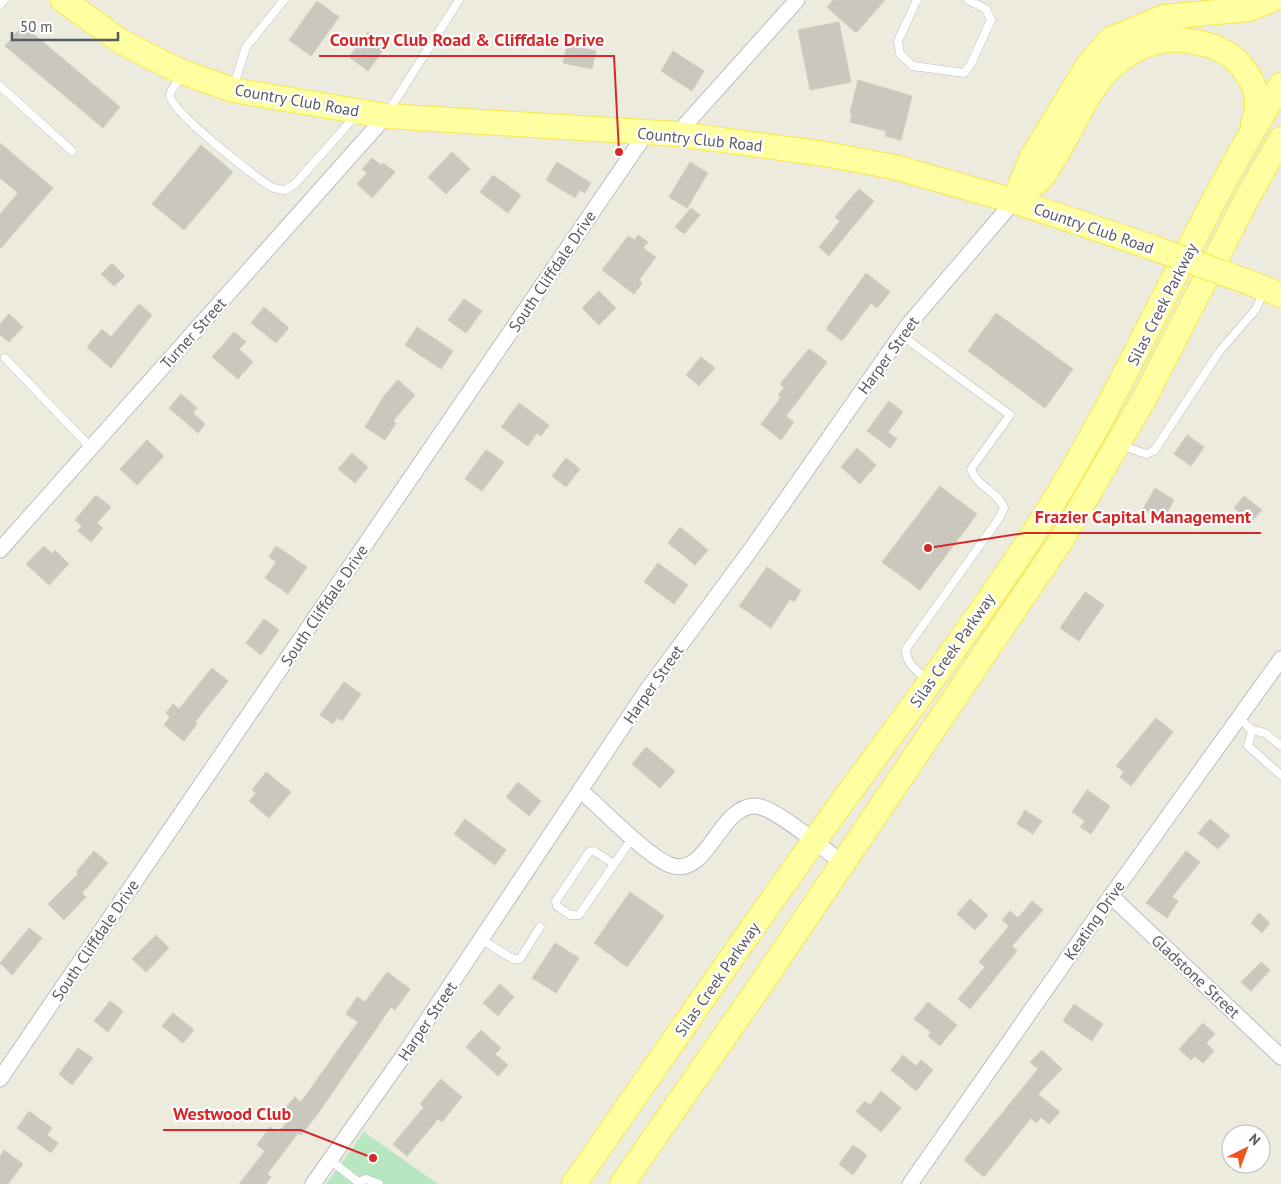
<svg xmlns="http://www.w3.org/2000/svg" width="1281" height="1184" viewBox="0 0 1281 1184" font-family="'PT Sans',sans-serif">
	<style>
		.green { fill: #b8e6c1 }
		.building { fill: #c9c7be; stroke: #d1cebd }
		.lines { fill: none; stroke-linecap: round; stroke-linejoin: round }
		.lane-casing { stroke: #bcbdc4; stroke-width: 9 }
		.street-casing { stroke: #bcbdc4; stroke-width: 17 }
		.primary-casing { stroke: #f9e74b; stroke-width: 26 }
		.lane { stroke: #fff; stroke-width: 8 }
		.street { stroke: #fff; stroke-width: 15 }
		.primary { stroke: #feffa0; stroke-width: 24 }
		.primary-bridge-casing { stroke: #f9e74b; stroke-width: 26; stroke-linecap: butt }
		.primary-bridge { stroke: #feffa0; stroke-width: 24 }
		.labels { text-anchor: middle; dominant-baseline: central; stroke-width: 4.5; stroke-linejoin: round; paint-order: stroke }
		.street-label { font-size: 16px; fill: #585a61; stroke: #fff }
		.leader { fill: none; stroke: #d62828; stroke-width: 2 }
		.callout-dot { fill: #d62828; stroke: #fff; stroke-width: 2 }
		.callout-label { font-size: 18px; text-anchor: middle; font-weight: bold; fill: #d62828; stroke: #fff; stroke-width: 4.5; stroke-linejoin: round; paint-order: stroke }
	</style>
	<rect width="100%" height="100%" fill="#ecebde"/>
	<polygon class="green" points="364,1132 438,1184 326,1184"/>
	<g class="building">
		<polygon points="833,0 885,0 856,33 827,7"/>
		<polygon points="317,1 339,17 311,56 289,40"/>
		<polygon points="839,22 851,82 810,90 798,30"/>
		<polygon points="23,25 120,107 103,128 5,46"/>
		<polygon points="368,32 386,46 368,71 349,57"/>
		<polygon points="567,44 596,51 592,69 563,63"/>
		<polygon points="673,51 704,71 692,91 661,71"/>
		<polygon points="858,80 912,96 901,140 885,136 886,131 850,122 852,113 850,113"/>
		<polygon points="0,143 53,188 0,249 0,214 18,193 0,178"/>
		<polygon points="201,145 233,172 184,230 152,204"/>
		<polygon points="452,152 470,169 446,194 428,177"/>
		<polygon points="372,158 381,165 383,163 395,172 372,198 357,184 367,173 362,169"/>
		<polygon points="557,162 591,183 585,193 580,190 575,198 546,180"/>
		<polygon points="690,162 708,173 687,208 669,197"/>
		<polygon points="493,175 521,195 508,213 480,192"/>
		<polygon points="859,189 874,201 829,256 819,247 840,221 835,217"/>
		<polygon points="691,208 700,215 684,234 675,227"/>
		<polygon points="638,235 648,242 643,248 656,257 639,280 642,283 634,294 602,270 628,236 635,240"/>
		<polygon points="112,263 125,276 114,286 101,274"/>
		<polygon points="866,273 890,292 877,308 871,303 842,341 826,329"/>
		<polygon points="599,291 616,308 599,325 582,308"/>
		<polygon points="464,299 482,311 466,333 448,320"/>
		<polygon points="139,304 152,315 111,368 87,347 102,329 111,337"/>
		<polygon points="264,307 289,328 276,343 251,323"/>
		<polygon points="996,313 1073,369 1045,408 968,351"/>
		<polygon points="9,314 23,327 9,342 0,335 0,324"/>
		<polygon points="417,327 453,351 441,369 405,345"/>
		<polygon points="234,332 246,342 239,349 253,362 238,379 212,357"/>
		<polygon points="809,349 827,362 786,416 794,422 781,440 761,424 781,397 778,395 784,388 780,384"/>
		<polygon points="701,357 715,368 699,386 686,375"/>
		<polygon points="398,380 415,395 393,421 396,423 385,440 365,427 384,396"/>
		<polygon points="181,394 197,408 193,413 205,424 198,433 169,408"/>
		<polygon points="889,401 903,412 888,432 897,439 890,448 867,431"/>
		<polygon points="519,403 549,425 541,436 537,433 528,446 501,427"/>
		<polygon points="1187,435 1204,447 1191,466 1174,454"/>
		<polygon points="147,440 164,456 137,485 120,469"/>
		<polygon points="857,448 876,465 860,484 841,467"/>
		<polygon points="486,450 504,462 482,491 465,479"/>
		<polygon points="352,453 368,467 355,483 338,469"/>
		<polygon points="566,458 580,469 566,487 552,476"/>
		<polygon points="940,486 977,514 920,590 882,562"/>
		<polygon points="1155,488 1174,500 1162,521 1143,509"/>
		<polygon points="96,495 111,507 97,523 103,528 91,542 78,531 82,526 75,520"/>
		<polygon points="1244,496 1262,510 1251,522 1234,508"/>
		<polygon points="680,527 708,550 695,565 668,543"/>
		<polygon points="44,546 52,554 55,550 69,564 49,585 26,564"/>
		<polygon points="276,546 307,567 288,594 265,578 276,562 269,557"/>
		<polygon points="658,563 688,585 674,604 644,582"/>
		<polygon points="767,567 801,591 794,602 790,599 771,628 739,606"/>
		<polygon points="1085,592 1104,605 1079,641 1060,628"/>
		<polygon points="264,619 279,630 261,655 246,643"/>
		<polygon points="212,668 228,681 195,722 197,724 184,741 164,725 170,717 166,713 173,704 179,709"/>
		<polygon points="344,682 361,694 342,721 337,718 333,724 320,715"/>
		<polygon points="1156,718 1173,732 1131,786 1120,777 1124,772 1116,766"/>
		<polygon points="646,747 675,771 660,788 632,764"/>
		<polygon points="266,772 291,792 269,818 249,801 256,793 252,790"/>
		<polygon points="518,782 541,801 529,816 506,797"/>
		<polygon points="1087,790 1110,806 1091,834 1080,827 1085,821 1072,812"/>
		<polygon points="1025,810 1042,821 1033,834 1017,824"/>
		<polygon points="465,819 506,850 495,865 454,834"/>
		<polygon points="1210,819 1230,836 1218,849 1198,833"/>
		<polygon points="94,851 108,863 82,893 86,897 64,920 48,904 78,874 76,872"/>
		<polygon points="1186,851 1200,862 1172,897 1178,901 1167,918 1146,903"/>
		<polygon points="630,892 664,916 627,967 594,943"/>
		<polygon points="970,899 988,915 975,930 957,914"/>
		<polygon points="1032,901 1043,910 1012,946 1017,951 970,1009 958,999 985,967 979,962 1009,926 1002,920 1010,911 1018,918"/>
		<polygon points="1259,913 1270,923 1262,933 1251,923"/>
		<polygon points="29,928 42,938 12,975 0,963"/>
		<polygon points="156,935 169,948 146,972 132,959"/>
		<polygon points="555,943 579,958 556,993 532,978"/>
		<polygon points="1261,962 1270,970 1251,991 1241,982"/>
		<polygon points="387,972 410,989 395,1010 391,1007 317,1115 301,1135 298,1133 267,1174 271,1177 266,1184 239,1184 265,1151 257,1145 270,1127 278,1133 294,1114 286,1107 295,1097 301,1102 358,1022 346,1014 357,997 365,1002"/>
		<polygon points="500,984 514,997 498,1016 483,1003"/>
		<polygon points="110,1001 123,1011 108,1032 94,1021"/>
		<polygon points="928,1002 957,1025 940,1046 928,1036 931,1032 914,1019"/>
		<polygon points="1074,1004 1103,1024 1092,1041 1063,1021"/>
		<polygon points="173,1013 194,1030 183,1043 162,1026"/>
		<polygon points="1203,1023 1215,1034 1206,1043 1214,1051 1203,1063 1195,1056 1191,1060 1179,1049"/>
		<polygon points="481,1030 501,1048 495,1054 508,1065 498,1076 466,1047"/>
		<polygon points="78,1048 93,1058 72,1085 59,1074"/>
		<polygon points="1042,1050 1062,1069 1038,1094 1060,1112 1049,1124 1041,1117 1036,1123 1031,1118 984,1177 964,1160 1038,1069 1030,1062"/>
		<polygon points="903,1055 916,1066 921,1060 933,1070 916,1091 891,1070"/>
		<polygon points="441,1079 462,1097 442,1122 438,1119 407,1156 393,1144 424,1107 420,1104"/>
		<polygon points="881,1091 901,1108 881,1132 856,1111 865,1101 870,1105"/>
		<polygon points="29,1111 52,1128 47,1135 58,1143 51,1153 17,1128"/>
		<polygon points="853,1145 867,1155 853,1175 839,1164"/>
		<polygon points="4,1150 23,1164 8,1184 0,1184 0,1157"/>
	</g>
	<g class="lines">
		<defs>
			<g id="lane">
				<polyline points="917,0 898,41 900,54 913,66 964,73 971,64 991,20 986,9 968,0"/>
				<polyline points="0,5 4,0"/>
				<path d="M183 76C179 81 170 89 170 95 169 111 256 177 273 188L285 190 295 184 357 114"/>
				<polyline points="0,86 72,151"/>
				<polyline points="233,88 246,47 284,0"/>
				<polyline points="388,112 459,0"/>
				<path d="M901 335 1010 415 971 469C977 487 997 491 1004 508L1000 517 906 649C906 664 917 671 928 680"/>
				<polyline points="5,358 91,448"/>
				<polyline points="1121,445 1146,454 1154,451 1219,352 1256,309 1264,291"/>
				<polyline points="1239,718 1252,730 1265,733 1281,746"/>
				<polyline points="1252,730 1248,746 1281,775"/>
				<polyline points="614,864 594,851 589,852 556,901 557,906 570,915 579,915 633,837"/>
				<polyline points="482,940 513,959 520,959 540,927"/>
				<polyline points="330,1160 358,1182 366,1179 379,1184"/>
			</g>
			<g id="street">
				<polyline points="677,134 797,0"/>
				<polyline points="0,550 386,116"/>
				<path d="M580 790C600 807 648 857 670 865 708 879 718 806 755 806 774 806 824 850 843 863"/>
				<polyline points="1111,896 1281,1057"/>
				<polyline points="0,1079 647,132"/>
				<polyline points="313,1184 406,1052 647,690 752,548 908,325 1014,201"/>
				<polyline points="910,1184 1111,896 1281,659"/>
			</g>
			<g id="primary">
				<polyline points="63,0 122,42 177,70 233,90 386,116 677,134 825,154 894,167 1014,201 1151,247"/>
				<polyline points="1016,196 1032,157 1089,64 1111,39 1164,17 1249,9 1271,0"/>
				<path d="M1014 201C1022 193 1032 187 1040 179 1045 173 1049 166 1053 160 1078 121 1089 76 1132 52 1151 41 1169 37 1190 41 1210 44 1230 51 1243 68 1257 86 1261 103 1253 124"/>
				<polyline points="1248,282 1281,295"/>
				<path d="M574 1184C653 1071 731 957 812 844 887 739 967 637 1037 528 1129 386 1190 227 1281 85"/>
				<polyline points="622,1184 764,980 1062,539 1145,397 1247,198 1281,139"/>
			</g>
		</defs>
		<use href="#lane" class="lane-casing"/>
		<use href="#street" class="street-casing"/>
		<use href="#primary" class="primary-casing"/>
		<use href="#lane" class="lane"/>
		<use href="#street" class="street"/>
		<use href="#primary" class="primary"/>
		<defs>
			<polyline id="primary-bridge" points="1151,247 1248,282"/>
		</defs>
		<use href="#primary-bridge" class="primary-bridge-casing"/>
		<use href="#primary-bridge" class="primary-bridge"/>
	</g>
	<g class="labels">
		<g class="street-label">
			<text transform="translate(297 100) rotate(10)">Country Club Road</text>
			<text transform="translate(700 139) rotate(6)">Country Club Road</text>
			<text transform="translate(1094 228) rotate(19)">Country Club Road</text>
			<text transform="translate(552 271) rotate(-56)">South Cliffdale Drive</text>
			<text transform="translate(1162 304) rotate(-63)">Silas Creek Parkway</text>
			<text transform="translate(193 333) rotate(-48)">Turner Street</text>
			<text transform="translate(888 355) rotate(-54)">Harper Street</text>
			<text transform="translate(324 605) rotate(-56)">South Cliffdale Drive</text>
			<text transform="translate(952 650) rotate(-55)">Silas Creek Parkway</text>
			<text transform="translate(653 684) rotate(-55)">Harper Street</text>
			<text transform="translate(1094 920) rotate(-55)">Keating Drive</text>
			<text transform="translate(95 940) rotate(-56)">South Cliffdale Drive</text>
			<text transform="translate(1196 976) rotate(43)">Gladstone Street</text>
			<text transform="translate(717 979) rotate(-55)">Silas Creek Parkway</text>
			<text transform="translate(427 1021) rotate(-56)">Harper Street</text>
		</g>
	</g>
	<path class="leader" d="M619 152L614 56H319M928 548L1025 533H1261M373 1158L301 1130H163"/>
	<g class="callout-dot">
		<circle cx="619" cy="152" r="5"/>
		<circle cx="928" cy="548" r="5"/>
		<circle cx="373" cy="1158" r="5"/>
	</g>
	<g class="callout-label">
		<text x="467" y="46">Country Club Road &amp; Cliffdale Drive</text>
		<text x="1143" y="523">Frazier Capital Management</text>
		<text x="232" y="1120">Westwood Club</text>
	</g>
	<g transform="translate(1246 1149) rotate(42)"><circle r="24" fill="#ffffff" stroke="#bcbdc0"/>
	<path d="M0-4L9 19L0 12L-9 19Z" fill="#f2541e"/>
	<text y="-8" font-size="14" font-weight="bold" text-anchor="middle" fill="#585a61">N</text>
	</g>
	<path d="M12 32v8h106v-8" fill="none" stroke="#585a61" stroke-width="2.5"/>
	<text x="20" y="32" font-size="15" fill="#585a61" stroke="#ffffff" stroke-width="4" paint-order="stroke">50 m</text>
</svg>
